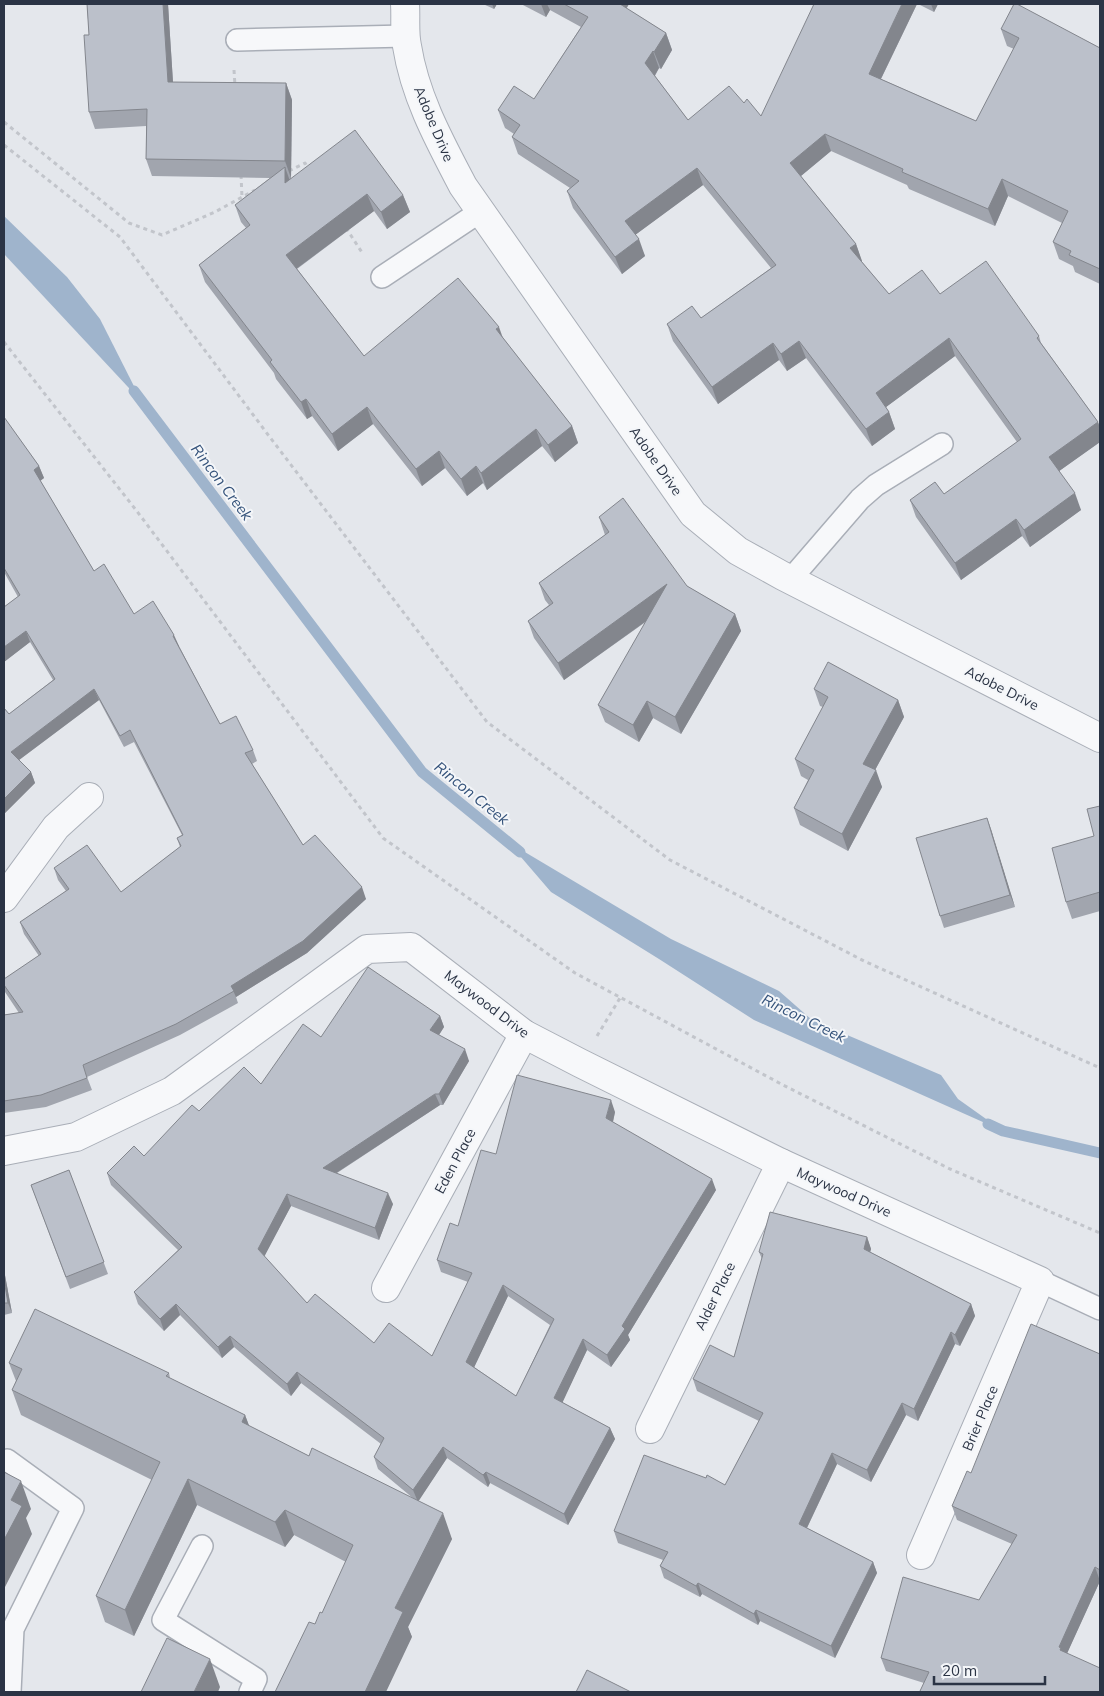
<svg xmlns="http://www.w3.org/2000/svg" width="1104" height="1696" viewBox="0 0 1104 1696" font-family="Mulish,sans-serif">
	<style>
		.water { fill: #9fb4cc }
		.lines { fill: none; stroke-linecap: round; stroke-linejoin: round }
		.stream { stroke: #9fb4cc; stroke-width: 11 }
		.lane-casing { stroke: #a9aeb7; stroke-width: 24 }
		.street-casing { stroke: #a9aeb7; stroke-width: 30 }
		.path { stroke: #c2c5cb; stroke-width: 3; stroke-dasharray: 4 4; stroke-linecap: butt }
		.lane { stroke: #f7f8fa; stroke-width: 21 }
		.street { stroke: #f7f8fa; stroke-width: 28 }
		.wall { fill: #a1a5ae; fill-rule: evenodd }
		.shaded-wall { fill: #83868d }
		.building { fill: #bbc0ca; stroke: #83868d; fill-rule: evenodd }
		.labels { text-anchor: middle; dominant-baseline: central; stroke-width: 4; stroke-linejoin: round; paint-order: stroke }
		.street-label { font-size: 14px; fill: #2b3445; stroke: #f4f6f9 }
		.water-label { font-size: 15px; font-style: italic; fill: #34527a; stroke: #f4f6f9 }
	</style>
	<rect width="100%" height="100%" fill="#e4e7ec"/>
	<g class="water">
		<polygon points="4,216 67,277 100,319 142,402 4,254"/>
		<polygon points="508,842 671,939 779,991 812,1020 941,1075 958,1099 1003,1131 754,1020 659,959 551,892"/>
	</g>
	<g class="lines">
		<g class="stream">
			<polyline points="134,391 422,772 520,852"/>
			<polyline points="988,1124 1003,1131 1100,1153"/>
		</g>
		<defs>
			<g id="lane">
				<polyline points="237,40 406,36"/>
				<polyline points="382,277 481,211"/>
				<polyline points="790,580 860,499 876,485 942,444"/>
				<polyline points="1040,1281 1100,1309"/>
				<polyline points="7,1460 73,1508 13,1629 10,1692"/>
				<polyline points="202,1546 163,1620 256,1679 250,1692"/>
			</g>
			<g id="street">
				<path d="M405 4C406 18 404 33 407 46 415 97 440 142 463 186L693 514 738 551 783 576 1100 738"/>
				<polyline points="4,898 56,827 89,797"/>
				<polyline points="4,1151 76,1137 172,1091 367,949 411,947 524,1034 580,1063 781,1163 1040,1281 921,1555"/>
				<polyline points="386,1288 524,1034"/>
				<polyline points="650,1429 781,1163"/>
			</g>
		</defs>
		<use href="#lane" class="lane-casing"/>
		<use href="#street" class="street-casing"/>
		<g class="path">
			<polyline points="234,70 235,86"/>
			<polyline points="4,122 129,223 162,235 215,212 255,190"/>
			<polyline points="4,145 120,237 269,436 487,722 670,860 864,961 1100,1068"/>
			<polyline points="289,171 305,163 309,170"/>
			<polyline points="241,175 242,197"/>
			<polyline points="346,228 363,254"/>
			<polyline points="4,342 136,510 383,838 575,973 783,1085 950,1169 1100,1233"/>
			<polyline points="597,1036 620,998"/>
		</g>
		<use href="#lane" class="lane"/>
		<use href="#street" class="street"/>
	</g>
	<g class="wall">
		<polygon points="87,4 168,4 173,82 286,83 292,100 291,178 403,195 410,212 387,229 374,211 297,269 364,356 503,338 572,426 578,443 555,462 542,446 487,490 483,483 467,496 445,468 422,486 373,424 338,451 312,416 307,419 276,379 274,373 205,282 199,265 246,228 241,222 235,205 270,178 152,176 146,159 146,126 95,129 89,112 89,35"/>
		<polygon points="483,4 497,4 494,9"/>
		<polygon points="521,4 629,4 626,8 666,33 672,50 661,69 659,68 655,76 688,120 744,103 761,116 917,4 881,79 976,121 1014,49 1007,46 1001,29 1087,41 1100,48 1100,284 1075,272 1073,266 1059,259 1053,242 1062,223 1008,196 995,226 909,189 907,185 831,151 801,176 856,244 862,262 889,294 940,294 1039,336 1041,343 1098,422 1100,428 1100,442 1059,471 1081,510 1030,547 1022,536 961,580 916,517 910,500 944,494 1017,442 955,356 886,407 889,412 895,429 872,446 806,358 787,371 779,360 718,404 673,341 667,324 701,318 771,268 703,185 635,235 645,256 622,274 573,208 567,191 570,188 518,154 512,137 514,134 505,128 498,110 534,99 581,27 550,10 546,17"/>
		<polygon points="918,4 938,4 934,12"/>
		<polygon points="4,415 5,419 39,466 44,478 40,480 94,571 134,614 179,646 220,724 253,750 257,761 252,764 303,845 366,899 307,953 236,997 238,1003 180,1035 87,1077 92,1090 46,1107 4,1113 4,1015 19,1013 5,992 4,988 4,979 39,956 24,934 20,922 66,891 58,880 54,868 121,892 180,847 177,838 182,835 134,742 124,747 99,700 19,760 31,772 35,783 4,814 4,708 9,714 53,680 30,642 4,662 4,607 18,597 4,572"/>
		<polygon points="599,517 687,586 735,614 741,631 681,734 653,718 639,742 605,722 598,705 647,621 564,680 534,638 528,621 549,605 545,600 539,583 605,535"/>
		<polygon points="814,689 898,700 904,717 875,770 882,787 848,851 800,825 794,808 808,780 801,776 795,759 823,707 820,706"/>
		<polygon points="1100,806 1100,911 1072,919 1066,902 1094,836"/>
		<polygon points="987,818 1015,907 944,928 940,916"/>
		<path d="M440 1016 444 1027 439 1035 469 1061 443 1105H440L337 1173 393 1204 379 1240 291 1206 264 1256 307 1303 374 1343 432 1356 468 1282 441 1272 437 1260 458 1226 496 1154 615 1112 613 1122 716 1190 628 1335 630 1340 611 1367 587 1350 562 1402 610 1428 615 1439 568 1525 490 1483 488 1487 447 1458 418 1501 452 1539 408 1627 412 1637 315 1624 322 1613 346 1562 294 1535 285 1547 197 1505 134 1636 105 1622 96 1596 152 1480 21 1415 12 1390 16 1381 9 1363 169 1373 170 1378 245 1415 249 1426 309 1456 414 1499 378 1469 374 1457 381 1444 301 1383 291 1396 234 1347 222 1358 180 1315 164 1331 138 1304 134 1292 178 1250 111 1185 107 1173 144 1156 199 1111 261 1084 321 1037ZM508 1296 550 1325 516 1396 474 1367Z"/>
		<polygon points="69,1170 108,1274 70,1289 31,1185"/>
		<polygon points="867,1237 871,1249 870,1252 971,1304 975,1316 960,1346 955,1344 918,1421 906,1415 871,1482 837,1464 807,1528 873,1562 877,1573 835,1658 760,1621 758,1625 702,1594 700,1597 664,1578 660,1566 663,1560 618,1543 614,1531 706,1478 725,1485 759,1421 697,1391 693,1379 734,1357 762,1259 759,1252"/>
		<polygon points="4,1270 12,1313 4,1315"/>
		<polygon points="1100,1354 1100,1581 1067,1653 1100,1692 921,1692 920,1691 924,1683 886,1671 881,1658 979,1600 1012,1544 957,1520 952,1506 971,1473"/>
	</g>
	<g class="shaded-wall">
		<polygon points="163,4 168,4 174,99 168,82"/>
		<polygon points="492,4 497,4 494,9"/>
		<polygon points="541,4 547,4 550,10 546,17"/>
		<polygon points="616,4 629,4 621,18"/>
		<polygon points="902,4 917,4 875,91 869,74"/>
		<polygon points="931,4 938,4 934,12"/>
		<polygon points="666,33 672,50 661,69 654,52"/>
		<polygon points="653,51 659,68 652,80 645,63"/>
		<polygon points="286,83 292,100 291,178 285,161"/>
		<polygon points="825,134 831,151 796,180 790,163"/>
		<polygon points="285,167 291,184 285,183"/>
		<polygon points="697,168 703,185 631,238 625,221"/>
		<polygon points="1002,179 1008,196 995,226 988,209"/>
		<polygon points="367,194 374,211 292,272 286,255"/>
		<polygon points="403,195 410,212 387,229 381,212"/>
		<polygon points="639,239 645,256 622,274 615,257"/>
		<polygon points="856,244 862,261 856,265 850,248"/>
		<polygon points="499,327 505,344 496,329"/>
		<polygon points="949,338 955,356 882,410 876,393"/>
		<polygon points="799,341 806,358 787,371 781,354"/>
		<polygon points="773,343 779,360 718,404 712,387"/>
		<polygon points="306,399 312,416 307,419 301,402"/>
		<polygon points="367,407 373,424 338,451 332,434"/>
		<polygon points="889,412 895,429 872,446 866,429"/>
		<polygon points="1098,422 1100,428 1100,442 1055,474 1049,457"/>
		<polygon points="572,426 578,443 555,462 548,445"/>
		<polygon points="536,429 542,446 487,490 481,473"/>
		<polygon points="439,451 445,468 422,486 416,469"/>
		<polygon points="39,466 44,478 39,482 34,470"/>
		<polygon points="476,466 483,483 467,496 461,479"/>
		<polygon points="1075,493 1081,510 1030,547 1024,530"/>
		<polygon points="1016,519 1022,536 961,580 955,563"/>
		<polygon points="667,584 674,601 564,680 558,663"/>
		<polygon points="735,614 741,631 681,734 675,717"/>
		<polygon points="26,631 30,642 4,662 4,647"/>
		<polygon points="174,635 179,646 177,647 173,636"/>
		<polygon points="94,689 99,700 15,763 11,752"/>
		<polygon points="898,700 904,717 869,781 863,764"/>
		<polygon points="647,701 653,718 639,742 633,725"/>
		<polygon points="876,770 882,787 848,851 842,834"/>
		<polygon points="31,772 35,783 4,814 4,799"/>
		<polygon points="987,818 991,829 1015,907 1010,895"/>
		<polygon points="362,887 366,899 307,953 236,997 231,986"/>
		<polygon points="440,1016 444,1027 435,1041 430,1030"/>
		<polygon points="465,1049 469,1061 443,1105 439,1094"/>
		<polygon points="435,1094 440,1105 327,1179 323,1168"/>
		<polygon points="611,1100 615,1112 611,1130 606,1118"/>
		<polygon points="712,1179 716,1190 628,1335 630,1340 611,1367 607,1355 622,1326"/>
		<polygon points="388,1193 393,1204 379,1240 375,1228"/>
		<polygon points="287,1194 291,1206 262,1261 258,1249"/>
		<polygon points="867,1237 871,1249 868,1260 864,1249"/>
		<polygon points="4,1270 12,1313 8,1303 4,1280"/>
		<polygon points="503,1285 508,1296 471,1374 466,1362"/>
		<polygon points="176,1304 180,1315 164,1331 160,1319"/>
		<polygon points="971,1304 975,1316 960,1346 955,1335"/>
		<polygon points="951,1332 955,1344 918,1421 914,1409"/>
		<polygon points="230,1336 234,1347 222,1358 218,1347"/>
		<polygon points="583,1339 587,1350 559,1410 554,1398"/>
		<polygon points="297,1372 301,1383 291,1396 287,1384"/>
		<polygon points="902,1403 906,1415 871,1482 867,1470"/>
		<polygon points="245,1415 255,1441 242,1422"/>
		<polygon points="610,1428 615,1439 568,1525 564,1514"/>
		<polygon points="443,1447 447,1458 418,1502 413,1490"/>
		<polygon points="832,1453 837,1464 803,1536 799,1524"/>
		<polygon points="486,1472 490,1483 488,1487 483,1475"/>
		<polygon points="188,1479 197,1505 134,1636 125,1610"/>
		<polygon points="21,1481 31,1509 26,1518 32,1534 4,1589 4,1540 11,1500"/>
		<polygon points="285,1510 294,1535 285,1547 275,1522"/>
		<polygon points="443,1513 452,1539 408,1627 412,1637 386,1692 365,1692 395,1608"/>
		<polygon points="873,1562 877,1573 835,1658 831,1646"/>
		<polygon points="1095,1567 1100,1581 1065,1658 1059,1647"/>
		<polygon points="698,1583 702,1594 700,1597 696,1586"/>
		<polygon points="756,1610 760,1621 758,1625 754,1614"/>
		<polygon points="210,1659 220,1687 218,1692 194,1692"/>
	</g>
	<g class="building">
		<polygon points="87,4 163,4 168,82 286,83 285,161 146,159 147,109 89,112 84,35 89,35"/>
		<polygon points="564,4 620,4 666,33 654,52 653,51 645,63 688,120 729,86 744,103 747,99 761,116 814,4 902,4 869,74 976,121 1019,38 1001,29 1014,4 1017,4 1100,48 1100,269 1069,255 1071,251 1053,242 1068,211 1002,179 988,209 902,172 903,169 825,134 790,163 856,244 850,248 889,294 922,270 940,294 986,261 1039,336 1037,338 1098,422 1049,457 1075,493 1024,530 1016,519 955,563 910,500 935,482 944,494 1021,439 949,338 876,393 889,412 866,429 799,341 781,354 773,343 712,387 667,324 692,306 701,318 776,265 697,168 625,221 639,239 615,257 567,191 579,181 512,137 520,125 498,110 514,86 534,99 588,17"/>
		<polygon points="355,130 403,195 381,212 367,194 286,255 364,356 458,278 499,327 496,329 572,426 548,445 536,429 481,473 476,466 461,479 439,451 416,469 367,407 332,434 306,399 301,402 270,362 272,360 199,265 250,225 235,205 285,167 285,183"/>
		<polygon points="4,417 39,466 34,470 94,571 104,564 134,614 153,601 174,635 173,636 220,724 236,716 253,750 245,753 303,845 315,835 362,887 303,941 231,986 234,991 176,1024 83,1065 87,1078 41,1095 4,1101 4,1015 23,1012 4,985 4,979 41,954 20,922 69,889 54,868 87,845 121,892 181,846 177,838 183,835 130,730 120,736 94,689 11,752 31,772 4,799 4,708 9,714 55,679 26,631 4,647 4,607 20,595 4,568"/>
		<polygon points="623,498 687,586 735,614 675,717 647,701 633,725 598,705 667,584 558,663 528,621 553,603 539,583 609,532 599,517"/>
		<polygon points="828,662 898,700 863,764 876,770 842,834 794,808 814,770 795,759 828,697 814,689"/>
		<polygon points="1100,806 1100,892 1066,902 1052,848 1094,836 1087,809"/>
		<polygon points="987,818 1010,895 940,916 916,838"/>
		<path d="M368 967 440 1016 430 1030 465 1049 439 1094H435L323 1168 388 1193 375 1228 287 1194 258 1249 307 1303 315 1294 374 1343 389 1323 432 1356 472 1273 437 1260 450 1223 458 1226 481 1150 496 1154 517 1075 611 1100 606 1118 712 1179 622 1326 625 1329 607 1355 583 1339 554 1398 610 1428 564 1514 486 1472 483 1475 443 1447 413 1490 374 1457 384 1438 297 1372 287 1384 230 1336 218 1347 176 1304 160 1319 134 1292 182 1247 107 1173 134 1146 144 1156 192 1105 199 1111 244 1067 261 1084 303 1024 321 1037ZM503 1285 554 1319 516 1396 466 1362Z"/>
		<polygon points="69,1170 104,1262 66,1277 31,1185"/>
		<polygon points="770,1212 867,1237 864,1249 971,1304 955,1335 951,1332 914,1409 902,1403 867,1470 832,1453 799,1524 873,1562 831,1646 756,1610 754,1614 698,1583 696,1586 660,1566 668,1552 614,1531 644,1455 706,1478 707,1475 725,1485 763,1413 693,1379 710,1345 734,1357 763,1254 759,1252"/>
		<polygon points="4,1280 8,1303 4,1303"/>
		<polygon points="35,1309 169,1373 166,1376 245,1415 242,1422 309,1456 312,1448 443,1513 395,1608 403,1612 365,1692 275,1692 309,1622 315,1624 320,1612 322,1613 353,1545 285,1510 275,1522 188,1479 125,1610 96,1596 160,1462 12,1390 22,1369 9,1363"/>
		<polygon points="1031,1324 1100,1354 1100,1570 1095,1567 1059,1647 1061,1648 1060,1650 1100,1668 1100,1692 923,1692 920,1691 929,1672 881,1658 903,1577 979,1600 1017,1535 952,1506 967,1471 971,1473"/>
		<polygon points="4,1472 21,1481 11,1500 22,1506 4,1540"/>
		<polygon points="167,1638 210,1659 194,1692 141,1692"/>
		<polygon points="587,1670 631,1692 576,1692"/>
	</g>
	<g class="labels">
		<g class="street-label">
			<text transform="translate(434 124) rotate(67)">Adobe Drive</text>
			<text transform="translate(656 461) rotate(55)">Adobe Drive</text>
			<text transform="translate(1002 688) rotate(27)">Adobe Drive</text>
			<text transform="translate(487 1004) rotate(37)">Maywood Drive</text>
			<text transform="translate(455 1161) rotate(-62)">Eden Place</text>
			<text transform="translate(844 1192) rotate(24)">Maywood Drive</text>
			<text transform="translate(715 1296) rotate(-64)">Alder Place</text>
			<text transform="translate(980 1418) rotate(-67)">Brier Place</text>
		</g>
		<g class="water-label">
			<text transform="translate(222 482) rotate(53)">Rincon Creek</text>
			<text transform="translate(472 793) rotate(39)">Rincon Creek</text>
			<text transform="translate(804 1018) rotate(26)">Rincon Creek</text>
		</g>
	</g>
	<rect width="1104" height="1696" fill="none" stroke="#2b3445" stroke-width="10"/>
	<path d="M934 1676v8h111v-8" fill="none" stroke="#2b3445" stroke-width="2.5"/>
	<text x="942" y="1676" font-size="15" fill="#2b3445" stroke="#f4f6f9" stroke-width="4" paint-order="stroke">20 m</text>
</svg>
